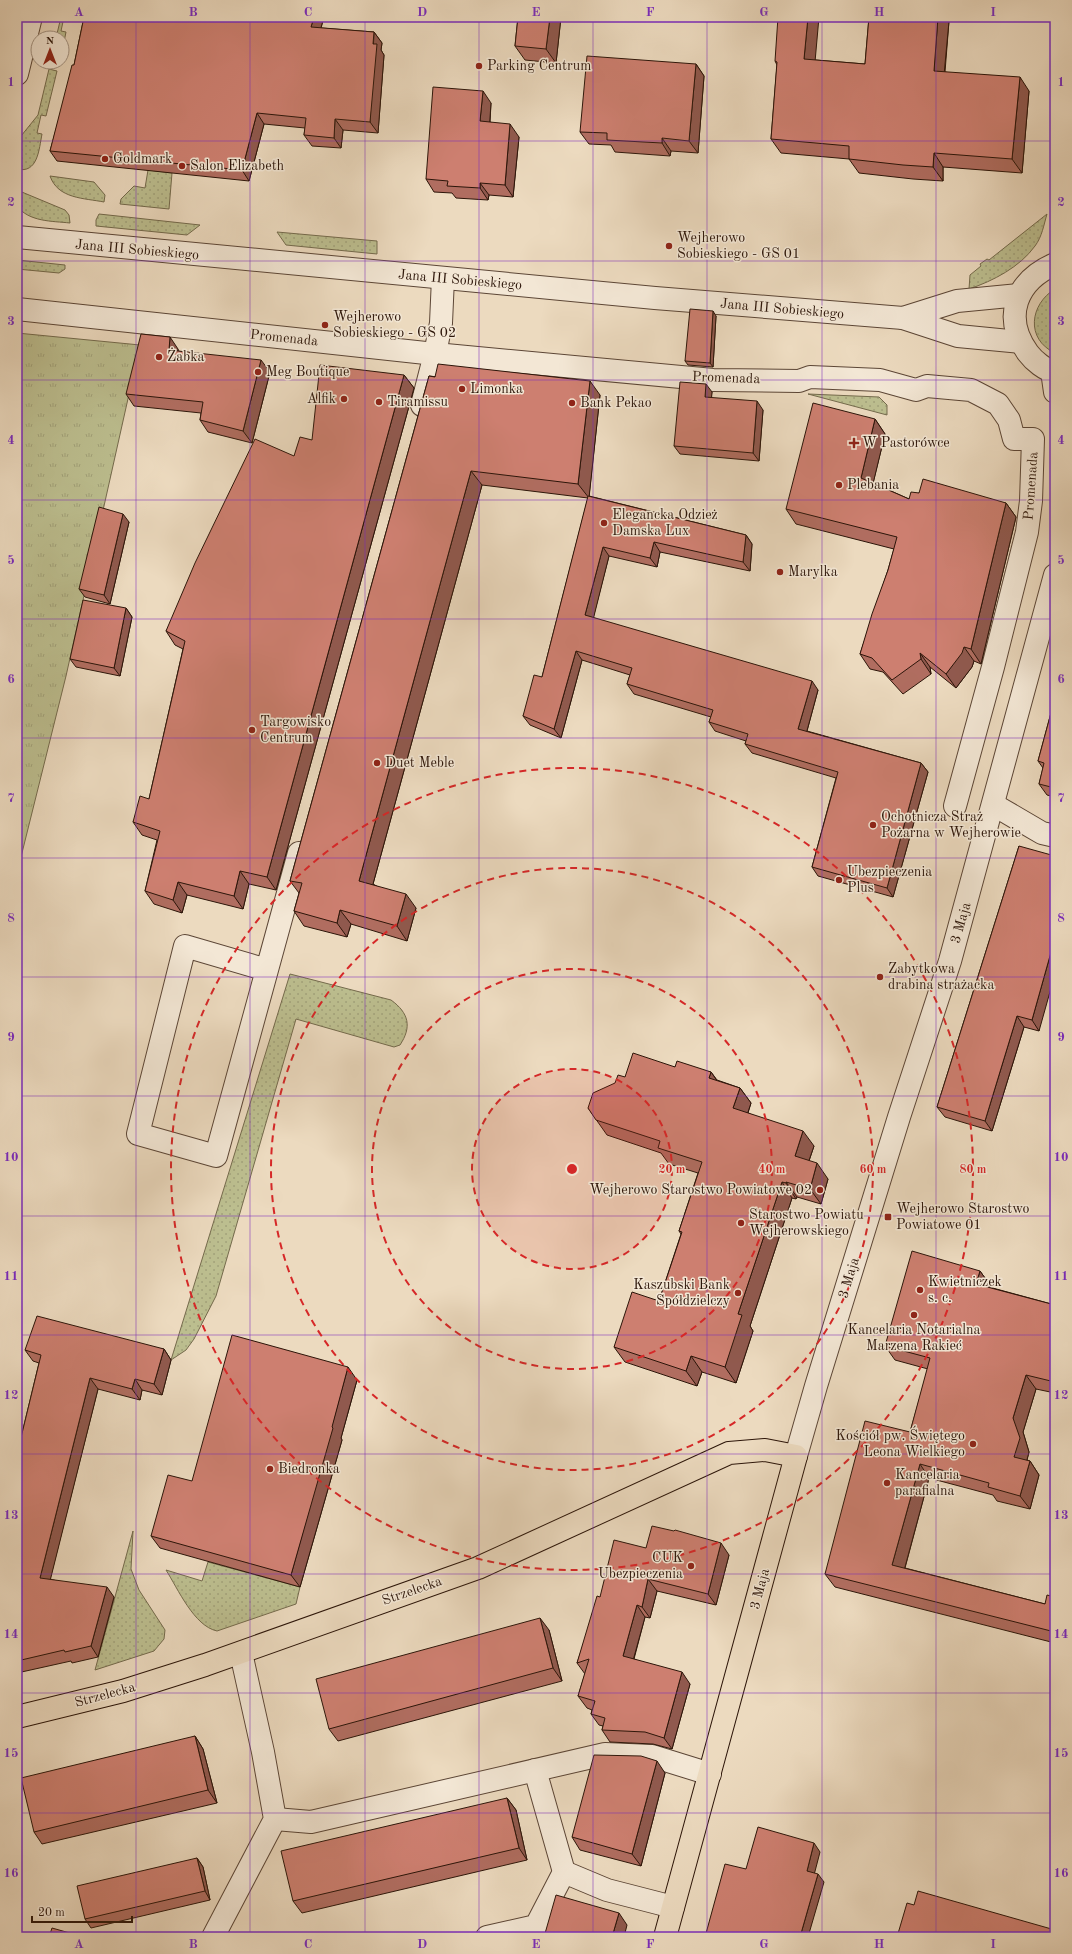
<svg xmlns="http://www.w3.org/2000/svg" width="1072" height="1954" viewBox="0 0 1072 1954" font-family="'Old Standard TT',serif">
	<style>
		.grass { fill: url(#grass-dots); stroke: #746a4c }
		.park { fill: url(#park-tufts); stroke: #746a4c }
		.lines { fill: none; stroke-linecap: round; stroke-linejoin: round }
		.minor-casing { stroke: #5c4636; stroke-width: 24 }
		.major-casing { stroke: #2c1509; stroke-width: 24 }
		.minor { stroke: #f3e7d5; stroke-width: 22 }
		.major { stroke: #ecdabf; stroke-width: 22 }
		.wall { fill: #b06d60; stroke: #2c1509 }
		.shaded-wall { fill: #90594e; stroke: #2c1509 }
		.building { fill: #cd7f70; stroke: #2c1509 }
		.grid { fill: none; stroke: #7b2cbf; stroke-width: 1; stroke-opacity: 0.55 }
		.ring { fill: none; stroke: #d62828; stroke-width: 2; stroke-dasharray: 7 5 }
		.poi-dot { fill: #8f2418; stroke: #f3e7d5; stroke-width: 1.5 }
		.labels { text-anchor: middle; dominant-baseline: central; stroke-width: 3; stroke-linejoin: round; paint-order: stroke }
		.poi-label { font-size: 14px; fill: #2c1509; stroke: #f3e7d5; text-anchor: start }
		.street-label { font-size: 14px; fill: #2c1509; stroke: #f3e7d5 }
		.centre { fill: #d62828; stroke: #f3e7d5; stroke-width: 2 }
		.ring-label { font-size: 12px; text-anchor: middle; font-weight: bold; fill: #d62828; stroke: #f3e7d5; stroke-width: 3; stroke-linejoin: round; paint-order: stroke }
		.neatline { fill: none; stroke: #7b2cbf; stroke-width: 1.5 }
		.grid-label { font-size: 13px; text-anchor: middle; font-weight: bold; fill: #7b2cbf }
	</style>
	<defs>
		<pattern id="grass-dots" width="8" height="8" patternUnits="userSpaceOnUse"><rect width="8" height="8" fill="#bcbe8f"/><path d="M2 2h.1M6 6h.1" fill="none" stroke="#a2a27a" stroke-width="1.8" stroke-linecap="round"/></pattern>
		<pattern id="park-tufts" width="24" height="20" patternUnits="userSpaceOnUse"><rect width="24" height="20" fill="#bcbe8f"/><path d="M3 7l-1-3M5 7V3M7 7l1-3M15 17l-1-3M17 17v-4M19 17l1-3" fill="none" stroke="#a2a27a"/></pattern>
	</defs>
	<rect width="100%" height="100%" fill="#ecdabf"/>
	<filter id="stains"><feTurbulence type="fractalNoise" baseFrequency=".005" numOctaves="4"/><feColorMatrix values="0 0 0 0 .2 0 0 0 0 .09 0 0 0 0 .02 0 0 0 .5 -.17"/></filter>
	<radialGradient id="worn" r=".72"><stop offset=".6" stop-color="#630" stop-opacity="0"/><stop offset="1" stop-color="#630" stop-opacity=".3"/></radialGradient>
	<g class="grass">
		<polygon points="61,17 64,17 61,31 66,32 64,42 62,38 56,38"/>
		<path d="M49 69 57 71 46 116 41 115 37 133 42 134C39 149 38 174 17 169V141L38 115Z"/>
		<polygon points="148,170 172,173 169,209 120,204 121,199 134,186 145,188"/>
		<path d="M50 176 94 182 105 195 104 202C84 198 58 199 50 176Z"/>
		<path d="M17 190 65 210 69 215 70 223C52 221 29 222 17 206Z"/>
		<polygon points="99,214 200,225 187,235 96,226 96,220"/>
		<path d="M1047 214C1044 224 1042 237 1035 246 1020 267 993 281 969 289L970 275 981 266 980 264 987 259 989 260Z"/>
		<polygon points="277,232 377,241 377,254 286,245"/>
		<polygon points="17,260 65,265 65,269 59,273 17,269"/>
		<path d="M1055 289V353C1025 339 1030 304 1055 289Z"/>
		<polygon points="808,394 879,397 887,405 887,415"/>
		<path d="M290 974 391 1000C409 1013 412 1027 400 1045L394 1047 296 1019 216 1296 194 1339 186 1350 171 1360Z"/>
		<polygon points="133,1531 131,1569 139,1590 165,1630 164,1639 154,1651 95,1670"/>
		<path d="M208 1562 300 1587 296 1604 217 1631C194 1626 178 1589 166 1570L202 1581Z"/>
	</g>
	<polygon class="park" points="17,333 140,345 66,676 17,873"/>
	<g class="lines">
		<defs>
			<g id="minor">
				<polyline points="17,74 31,17"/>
				<polyline points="17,237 655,298 903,318 958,336 1020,342"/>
				<path d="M1055 264C1016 281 1002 317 1028 353 1034 361 1045 370 1055 372"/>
				<polyline points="17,309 435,354 713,380 799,381 810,377 880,380 916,390 927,386 971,390 998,404 1009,420 1014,439 1033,439 1031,501 1027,532 993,667 955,806"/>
				<polyline points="903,318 957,301 1019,295"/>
				<polyline points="1052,371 1055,392"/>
				<polyline points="422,405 435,354 441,323 443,278"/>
				<polyline points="994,805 1042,833 1055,836"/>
				<polyline points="267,970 185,946 138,1134 216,1156 299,853"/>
				<polyline points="796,1456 816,1386 899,1117 950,961 1055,575"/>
				<polyline points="535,1770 564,1872"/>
				<polyline points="275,1819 311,1822 605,1754 652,1756 710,1774"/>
				<polyline points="213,1937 275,1819 263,1752 241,1653"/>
				<polyline points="487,1937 536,1926 564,1872 607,1890 673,1907"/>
			</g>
			<polyline id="major" points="17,1717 123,1691 205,1665 478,1568 729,1453 765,1450 796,1456 665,1937"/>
		</defs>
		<use href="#minor" class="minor-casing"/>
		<use href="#major" class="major-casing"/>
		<use href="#minor" class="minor"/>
		<use href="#major" class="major"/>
	</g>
	<g class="wall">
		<polygon points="84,17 324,17 321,28 374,32 382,43 381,50 384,55 378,133 343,130 341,148 312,146 304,135 305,128 264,124 249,181 57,161 50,151 74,65"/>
		<polygon points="518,17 561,17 556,63 525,60 515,46"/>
		<polygon points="869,17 946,17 949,21 945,72 1029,91 1022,173 943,167 943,181 913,179 859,173 849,159 781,153 771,139 777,65 775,61 815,60 865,64"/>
		<polygon points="696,64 704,76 698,153 671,151 670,156 615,152 611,145 589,144 580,132"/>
		<polygon points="491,103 490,122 519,137 513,197 489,195 488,200 456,198 452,193 434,192 426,179"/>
		<polygon points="716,316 713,367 688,365 685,361"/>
		<polygon points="178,349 178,351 270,372 252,443 208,432 200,420 201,413 134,406 126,394"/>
		<polygon points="404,375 414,388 276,890 249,884 243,909 187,895 182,913 154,904 145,891 157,840 142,835 133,822 149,799 183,649 175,645 166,631 294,456 312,440"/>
		<polygon points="429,376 600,395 589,496 746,535 752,544 750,571 660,552 657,567 609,556 593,618 818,690 807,731 921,763 928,772 893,897 818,876 812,867 836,778 752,753 745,744 746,741 715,731 709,722 711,717 634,694 627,684 630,675 582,660 561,738 530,725 523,716 542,677 588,498 482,485 373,884 416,908 407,941 351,924 347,937 304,926 294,911 299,893 290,881"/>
		<polygon points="712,392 711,398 763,410 759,461 680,454 674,446"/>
		<polygon points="875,419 885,434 873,483 909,499 919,493 1006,503 1016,517 981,664 974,661 972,667 956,688 930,667 931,674 903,694 883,672 870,669 860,654 888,570 894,549 796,524 786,509"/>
		<polygon points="129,522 110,604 85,597 79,589"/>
		<polygon points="126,608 132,617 120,676 76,667 70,659"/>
		<polygon points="1055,698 1055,797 1047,795 1039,784 1043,768 1038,761"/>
		<polygon points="1019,846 1039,1031 1024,1027 992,1131 945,1117 937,1107"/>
		<polygon points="675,1067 711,1072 717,1080 740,1088 751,1103 748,1113 814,1146 809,1161 828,1179 821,1204 797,1197 796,1199 792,1198 750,1326 753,1331 736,1383 702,1372 697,1386 625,1362 614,1347 659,1301 681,1234 679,1231 698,1173 669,1164 661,1153 607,1135 588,1108 625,1077"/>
		<polygon points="980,1271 990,1285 989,1287 1055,1305 1055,1393 1036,1389 1023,1432 1029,1452 1027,1460 1030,1461 1039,1475 1030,1509 997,1501 993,1495 929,1478 905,1568 1045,1604 1055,1597 1055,1643 835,1587 825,1574 910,1432 928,1369 895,1360 885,1346"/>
		<polygon points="164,1349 171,1360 162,1395 142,1390 140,1400 98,1389 50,1579 114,1597 98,1657 72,1663 71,1661 17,1673 17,1449 18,1450 39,1363 33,1361 25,1350"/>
		<polygon points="357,1380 341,1438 342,1440 300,1587 160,1548 151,1536 192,1481"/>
		<polygon points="646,1548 729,1555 716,1605 657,1591 650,1618 645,1617 634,1659 690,1684 672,1749 653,1744 610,1742 602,1730 603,1726 599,1725 591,1714 592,1710 587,1708 578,1696 585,1674 577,1663 600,1597"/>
		<polygon points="549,1630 562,1681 338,1741 329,1729"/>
		<polygon points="195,1736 203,1749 217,1803 42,1844 34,1832"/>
		<polygon points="665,1773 641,1866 580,1850 572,1837"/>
		<polygon points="507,1798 516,1810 527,1860 302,1913 293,1901"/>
		<polygon points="197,1858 203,1867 210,1900 91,1928 85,1919"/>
	</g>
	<g class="shaded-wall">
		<polygon points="314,17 324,17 318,38 311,27"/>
		<polygon points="550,17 561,17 556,63 546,49"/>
		<polygon points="808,17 819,17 814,73 804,59"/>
		<polygon points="938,17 946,17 949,21 943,86 934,71"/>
		<polygon points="374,32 382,43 381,50 384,55 378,133 370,122"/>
		<polygon points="696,64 704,76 698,153 689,141"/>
		<polygon points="1020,77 1029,91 1022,173 1012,159"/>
		<polygon points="483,91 491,103 489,133 480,121"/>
		<polygon points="257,113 264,124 249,181 242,170"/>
		<polygon points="335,119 343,130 341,148 334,138"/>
		<polygon points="510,124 519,137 513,197 505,185"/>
		<polygon points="662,138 671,151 670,156 662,143"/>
		<polygon points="934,153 943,167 943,181 933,167"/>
		<polygon points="480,183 489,195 488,200 480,188"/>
		<polygon points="713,311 716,316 713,367 710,363"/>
		<polygon points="170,337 178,349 177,362 169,350"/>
		<polygon points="261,360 270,372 252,443 243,431"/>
		<polygon points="404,375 414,388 276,890 267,877"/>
		<polygon points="590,381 600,395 589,498 578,484"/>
		<polygon points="706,384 712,392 711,405 705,397"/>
		<polygon points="757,401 763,410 759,461 753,453"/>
		<polygon points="875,419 885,434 871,492 861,478"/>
		<polygon points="471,471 482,485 370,895 359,881"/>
		<polygon points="1006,503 1016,517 981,664 971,649"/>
		<polygon points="123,514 129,522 110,604 104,595"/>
		<polygon points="746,535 752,544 750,571 743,562"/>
		<polygon points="654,542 660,552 657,567 650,558"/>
		<polygon points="603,547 609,556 592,624 585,615"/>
		<polygon points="126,608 132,617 120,676 114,668"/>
		<polygon points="964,647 974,661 972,667 956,688 946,674"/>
		<polygon points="576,651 582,660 561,738 554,729"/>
		<polygon points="920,653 930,667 931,674 921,659"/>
		<polygon points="812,681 818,690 805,738 798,729"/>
		<polygon points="921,763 928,772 893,897 887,888"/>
		<polygon points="240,871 249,884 243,909 234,896"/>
		<polygon points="178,882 187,895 182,913 173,900"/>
		<polygon points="406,894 416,908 407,941 397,926"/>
		<polygon points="340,910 351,924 347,937 337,923"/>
		<polygon points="1055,938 1055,974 1039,1031 1032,1020"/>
		<polygon points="1017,1016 1024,1027 992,1131 985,1121"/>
		<polygon points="711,1072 722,1088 709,1078"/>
		<polygon points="740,1088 751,1103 744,1124 733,1108"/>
		<polygon points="803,1131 814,1146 805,1172 795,1156"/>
		<polygon points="817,1163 828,1179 821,1204 810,1189"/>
		<polygon points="782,1182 792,1198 750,1326 753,1331 736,1383 725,1367 738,1314"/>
		<polygon points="786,1182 797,1197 796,1199 786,1183"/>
		<polygon points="980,1271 990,1285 986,1297 976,1284"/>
		<polygon points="164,1349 171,1360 162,1395 154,1384"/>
		<polygon points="691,1356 702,1372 697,1386 686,1371"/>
		<polygon points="348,1367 357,1380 341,1438 342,1440 300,1587 291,1575"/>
		<polygon points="1026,1375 1036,1389 1023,1432 1029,1452 1024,1471 1014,1457 1013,1418"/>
		<polygon points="90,1378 98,1389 48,1589 40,1578"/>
		<polygon points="135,1379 142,1390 140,1400 132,1389"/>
		<polygon points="1030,1461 1039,1475 1030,1509 1020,1496"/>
		<polygon points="920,1464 929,1478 902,1578 892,1565"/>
		<polygon points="721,1543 729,1555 716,1605 708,1594"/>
		<polygon points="648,1579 657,1591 650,1618 642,1607"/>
		<polygon points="107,1587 114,1597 98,1657 91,1646"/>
		<polygon points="637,1605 645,1617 631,1668 623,1656"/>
		<polygon points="540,1618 549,1630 562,1681 553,1668"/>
		<polygon points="682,1672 690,1684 672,1749 664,1738"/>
		<polygon points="195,1736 203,1749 217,1803 208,1790"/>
		<polygon points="657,1761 665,1773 641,1866 632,1854"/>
		<polygon points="507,1798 516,1810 527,1860 519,1848"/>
		<polygon points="814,1843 820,1852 813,1879 807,1871"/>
		<polygon points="197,1858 203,1867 210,1900 205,1891"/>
		<polygon points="818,1874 824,1882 808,1937 800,1937"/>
		<polygon points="619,1913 627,1925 624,1937 612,1937"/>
	</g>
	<g class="building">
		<polygon points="84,17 314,17 311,27 374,32 373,44 377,44 370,122 335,119 334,138 304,135 306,118 257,113 242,170 50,151 72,65 74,65"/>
		<polygon points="518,17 550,17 546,49 515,46"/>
		<polygon points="778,17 808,17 804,59 865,64 869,17 938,17 934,71 1020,77 1012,159 934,153 933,167 903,165 849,159 849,146 771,139 777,62 775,61"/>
		<polygon points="587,56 696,64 689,141 662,138 662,143 607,140 607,133 580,132"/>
		<polygon points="433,87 483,91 480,121 510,124 505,185 480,183 480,188 447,186 448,181 426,179"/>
		<polygon points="690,309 713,311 710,363 685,361"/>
		<polygon points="141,334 170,337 169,350 261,360 243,431 200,420 203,402 126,394"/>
		<polygon points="438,364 590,381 578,484 471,471 359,881 406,894 397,926 340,910 337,923 294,911 302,883 290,881 429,376 435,377"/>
		<polygon points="320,365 404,375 267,877 240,871 234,896 178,882 173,900 145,891 160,831 133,822 140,796 149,799 185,641 166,631 195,563 255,439 294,456 300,437 312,440"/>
		<polygon points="680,382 706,384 705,397 757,401 753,453 674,446"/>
		<polygon points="813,403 875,419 861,478 909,499 911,492 919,493 923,479 1006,503 971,649 964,647 962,653 946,674 920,653 921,659 892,680 872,658 860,654 872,614 888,570 897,537 786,509"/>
		<polygon points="588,496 746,535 743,562 654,542 650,558 603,547 585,615 812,681 798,729 921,763 887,888 812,867 838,772 745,744 748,734 709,722 713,710 627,684 632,668 576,651 554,729 523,716 534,675 542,677"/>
		<polygon points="99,507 123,514 104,595 79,589"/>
		<polygon points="83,600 126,608 114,668 70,659"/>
		<polygon points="1055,698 1055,788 1039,784 1044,763 1038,761"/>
		<polygon points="1019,846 1055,856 1055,938 1032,1020 1017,1016 985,1121 937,1107"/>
		<polygon points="633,1053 675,1067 677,1061 711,1072 709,1078 740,1088 733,1108 803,1131 795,1156 817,1163 810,1189 786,1182 786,1183 782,1182 738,1314 742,1315 725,1367 691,1356 686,1371 614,1347 632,1292 659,1301 682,1232 679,1231 702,1162 658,1148 660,1141 596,1120 588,1108 593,1093 615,1083 618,1075 625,1077"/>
		<polygon points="912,1251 980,1271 976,1284 1055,1305 1055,1382 1026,1375 1013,1418 1020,1438 1014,1457 1030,1461 1020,1496 988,1487 989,1483 920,1464 892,1565 1045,1604 1047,1595 1055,1597 1055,1632 825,1574 865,1421 910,1432 930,1358 885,1346"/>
		<polygon points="37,1316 164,1349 154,1384 135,1379 132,1389 90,1378 40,1578 107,1587 91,1646 65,1652 64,1650 17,1661 17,1449 18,1450 41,1355 25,1350"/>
		<polygon points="232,1335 348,1367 332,1427 333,1428 291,1575 151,1536 168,1475 192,1481"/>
		<polygon points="652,1526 674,1531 675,1530 721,1543 708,1594 648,1579 642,1607 637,1605 623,1656 682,1672 664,1738 645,1732 602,1730 605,1718 591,1714 595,1701 578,1696 589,1659 577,1663 597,1596 600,1597 614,1540 646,1548"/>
		<polygon points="540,1618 553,1668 329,1729 316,1679"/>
		<polygon points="195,1736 208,1790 34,1832 21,1778"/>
		<polygon points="594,1755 641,1756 657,1761 632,1854 572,1837"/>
		<polygon points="507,1798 519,1848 293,1901 281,1851"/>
		<polygon points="758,1827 814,1843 807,1871 818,1874 800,1937 705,1937 725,1864 746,1869"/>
		<polygon points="197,1858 205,1891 85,1919 77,1886"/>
		<polygon points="918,1891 1055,1930 1055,1937 897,1937 907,1903 914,1905"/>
		<polygon points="556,1895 619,1913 612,1937 544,1937"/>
		<polygon points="52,1928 84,1937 49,1937"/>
	</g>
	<path class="grid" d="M136 17V1937M250 17V1937M365 17V1937M479 17V1937M593 17V1937M707 17V1937M822 17V1937M936 17V1937M17 141H1055M17 261H1055M17 380H1055M17 500H1055M17 619H1055M17 738H1055M17 858H1055M17 977H1055M17 1096H1055M17 1216H1055M17 1335H1055M17 1454H1055M17 1574H1055M17 1693H1055M17 1813H1055"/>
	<circle cx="572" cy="1169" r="100" fill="#d62828" fill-opacity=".12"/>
	<g class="ring">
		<circle cx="572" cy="1169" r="100"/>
		<circle cx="572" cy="1169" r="200"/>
		<circle cx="572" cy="1169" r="301"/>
		<circle cx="572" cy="1169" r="401"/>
	</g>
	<g class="poi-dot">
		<circle cx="479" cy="66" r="4"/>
		<circle cx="105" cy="159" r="4"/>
		<circle cx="182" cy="166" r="4"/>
		<circle cx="669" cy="246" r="4"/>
		<circle cx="325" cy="325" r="4"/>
		<circle cx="159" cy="357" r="4"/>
		<circle cx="258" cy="372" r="4"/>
		<circle cx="462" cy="389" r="4"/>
		<circle cx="344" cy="399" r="4"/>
		<circle cx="379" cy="402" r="4"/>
		<circle cx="572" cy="403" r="4"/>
		<path d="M852 437h4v4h4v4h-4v4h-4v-4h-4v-4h4z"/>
		<circle cx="839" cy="485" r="4"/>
		<circle cx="604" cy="523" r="4"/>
		<circle cx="780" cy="572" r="4"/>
		<circle cx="252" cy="730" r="4"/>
		<circle cx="377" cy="763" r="4"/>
		<circle cx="873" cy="825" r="4"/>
		<circle cx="839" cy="880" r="4"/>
		<circle cx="880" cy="977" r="4"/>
		<circle cx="820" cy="1190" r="4"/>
		<rect x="884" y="1213" width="8" height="8" rx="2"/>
		<circle cx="741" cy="1223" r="4"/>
		<circle cx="920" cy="1290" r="4"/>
		<circle cx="738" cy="1293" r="4"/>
		<circle cx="914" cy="1315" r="4"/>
		<circle cx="973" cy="1444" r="4"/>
		<circle cx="270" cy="1469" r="4"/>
		<circle cx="887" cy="1483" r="4"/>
		<circle cx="691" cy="1566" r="4"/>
	</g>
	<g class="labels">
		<g class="poi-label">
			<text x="487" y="66">Parking Centrum</text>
			<text x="113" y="159">Goldmark</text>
			<text x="190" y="166">Salon Elizabeth</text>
			<text x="677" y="238">Wejherowo<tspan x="677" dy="16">Sobieskiego - GS 01</tspan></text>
			<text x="333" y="317">Wejherowo<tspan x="333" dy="16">Sobieskiego - GS 02</tspan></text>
			<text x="167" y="357">Żabka</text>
			<text x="266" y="372">Meg Boutique</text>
			<text x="470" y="389">Limonka</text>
			<text x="336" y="399" text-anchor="end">Alfik</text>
			<text x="387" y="402">Tiramissu</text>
			<text x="580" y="403">Bank Pekao</text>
			<text x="862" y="443">W Pastorówce</text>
			<text x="847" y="485">Plebania</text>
			<text x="612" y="515">Elegancka Odzież<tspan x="612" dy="16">Damska Lux</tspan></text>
			<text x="788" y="572">Marylka</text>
			<text x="260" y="722">Targowisko<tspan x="260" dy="16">Centrum</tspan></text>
			<text x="385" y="763">Duet Meble</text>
			<text x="881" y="817">Ochotnicza Straż<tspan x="881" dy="16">Pożarna w Wejherowie</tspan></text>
			<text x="847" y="872">Ubezpieczenia<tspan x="847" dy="16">Plus</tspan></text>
			<text x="888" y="969">Zabytkowa<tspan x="888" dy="16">drabina strażacka</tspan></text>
			<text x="812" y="1190" text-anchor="end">Wejherowo Starostwo Powiatowe 02</text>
			<text x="896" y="1209">Wejherowo Starostwo<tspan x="896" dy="16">Powiatowe 01</tspan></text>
			<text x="749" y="1215">Starostwo Powiatu<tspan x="749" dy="16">Wejherowskiego</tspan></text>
			<text x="928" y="1282">Kwietniczek<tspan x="928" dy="16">s. c.</tspan></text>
			<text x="730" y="1285" text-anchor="end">Kaszubski Bank<tspan x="730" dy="16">Spółdzielczy</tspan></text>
			<text x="914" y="1330" text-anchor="middle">Kancelaria Notarialna<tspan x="914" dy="16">Marzena Rakieć</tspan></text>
			<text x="965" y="1436" text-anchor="end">Kościół pw. Świętego<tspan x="965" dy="16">Leona Wielkiego</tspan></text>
			<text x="278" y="1469">Biedronka</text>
			<text x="895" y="1475">Kancelaria<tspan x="895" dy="16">parafialna</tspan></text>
			<text x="683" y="1558" text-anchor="end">CUK<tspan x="683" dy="16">Ubezpieczenia</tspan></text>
		</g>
		<g class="street-label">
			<text transform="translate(137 250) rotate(5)">Jana III Sobieskiego</text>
			<text transform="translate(460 280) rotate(5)">Jana III Sobieskiego</text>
			<text transform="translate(782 309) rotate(5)">Jana III Sobieskiego</text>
			<text transform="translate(284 338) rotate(6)">Promenada</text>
			<text transform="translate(726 378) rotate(2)">Promenada</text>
			<text transform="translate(1031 486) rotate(-86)">Promenada</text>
			<text transform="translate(961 923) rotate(-74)">3 Maja</text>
			<text transform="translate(849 1278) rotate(-73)">3 Maja</text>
			<text transform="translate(760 1589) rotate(-75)">3 Maja</text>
			<text transform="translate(412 1591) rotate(-19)">Strzelecka</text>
			<text transform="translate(105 1695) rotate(-15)">Strzelecka</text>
		</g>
	</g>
	<circle cx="572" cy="1169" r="6" class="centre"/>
	<g class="ring-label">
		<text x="672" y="1173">20 m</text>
		<text x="772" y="1173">40 m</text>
		<text x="873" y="1173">60 m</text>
		<text x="973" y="1173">80 m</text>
	</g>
	<rect width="1072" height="1954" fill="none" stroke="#ecdabf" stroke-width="44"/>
	<g transform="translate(50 50)"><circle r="19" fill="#f3e7d5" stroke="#a39383"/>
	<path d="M0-3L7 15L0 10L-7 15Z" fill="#8f2418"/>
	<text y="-6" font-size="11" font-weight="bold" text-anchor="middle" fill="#2c1509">N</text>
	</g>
	<path d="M32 1916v6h100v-6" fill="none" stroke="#2c1509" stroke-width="2"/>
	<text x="38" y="1916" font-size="12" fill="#2c1509" stroke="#f3e7d5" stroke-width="3" paint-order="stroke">20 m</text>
	<rect x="22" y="22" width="1028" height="1910" class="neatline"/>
	<g class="grid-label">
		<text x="79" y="16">A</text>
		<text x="193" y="16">B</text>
		<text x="308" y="16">C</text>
		<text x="422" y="16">D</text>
		<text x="536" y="16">E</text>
		<text x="650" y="16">F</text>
		<text x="764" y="16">G</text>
		<text x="879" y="16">H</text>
		<text x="993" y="16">I</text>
		<text x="11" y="86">1</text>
		<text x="1061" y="86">1</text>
		<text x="11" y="206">2</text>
		<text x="1061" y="206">2</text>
		<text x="11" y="325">3</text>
		<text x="1061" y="325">3</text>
		<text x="11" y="444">4</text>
		<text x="1061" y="444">4</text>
		<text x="11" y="564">5</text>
		<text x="1061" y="564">5</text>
		<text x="11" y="683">6</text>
		<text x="1061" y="683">6</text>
		<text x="11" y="802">7</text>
		<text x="1061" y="802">7</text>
		<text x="11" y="922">8</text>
		<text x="1061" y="922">8</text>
		<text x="11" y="1041">9</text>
		<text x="1061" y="1041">9</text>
		<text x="11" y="1161">10</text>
		<text x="1061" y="1161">10</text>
		<text x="11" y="1280">11</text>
		<text x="1061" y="1280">11</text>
		<text x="11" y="1399">12</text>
		<text x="1061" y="1399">12</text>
		<text x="11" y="1519">13</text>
		<text x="1061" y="1519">13</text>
		<text x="11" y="1638">14</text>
		<text x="1061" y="1638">14</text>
		<text x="11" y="1757">15</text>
		<text x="1061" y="1757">15</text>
		<text x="11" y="1877">16</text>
		<text x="1061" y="1877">16</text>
		<text x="79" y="1948">A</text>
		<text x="193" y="1948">B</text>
		<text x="308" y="1948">C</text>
		<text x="422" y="1948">D</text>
		<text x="536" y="1948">E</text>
		<text x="650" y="1948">F</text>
		<text x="764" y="1948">G</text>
		<text x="879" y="1948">H</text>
		<text x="993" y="1948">I</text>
	</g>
	<rect width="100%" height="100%" filter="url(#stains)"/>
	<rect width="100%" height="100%" fill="url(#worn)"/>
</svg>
